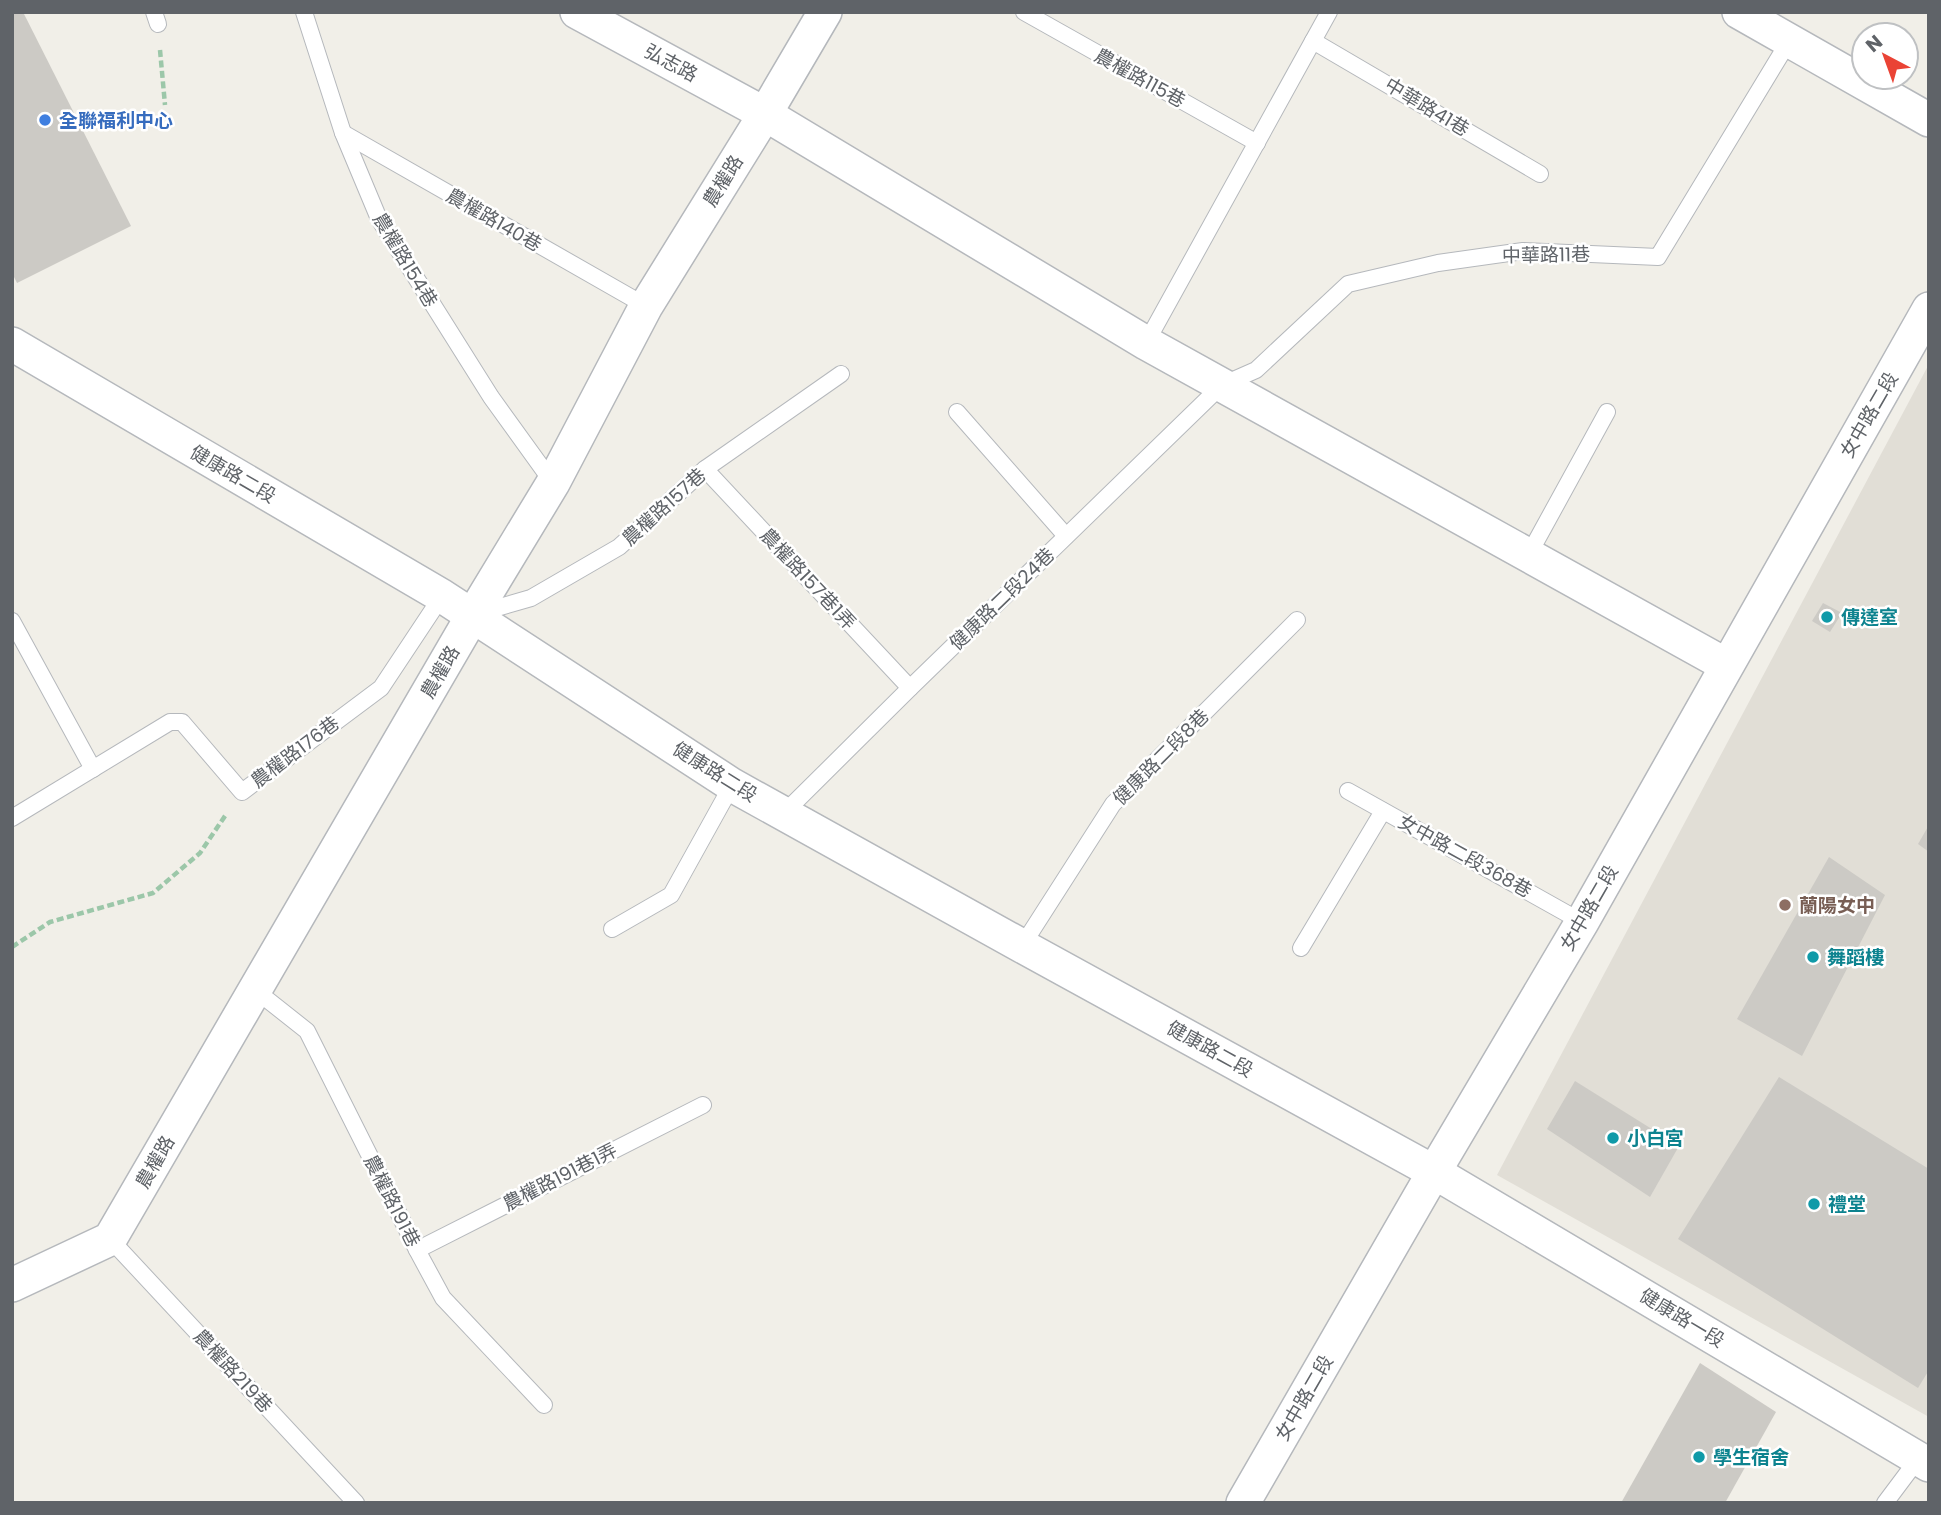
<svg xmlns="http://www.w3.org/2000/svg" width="1941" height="1515" viewBox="0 0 1941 1515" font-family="Poppins,'Noto Sans TC',sans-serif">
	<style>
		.education { fill: #e1ded6 }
		.building { fill: #cccac5 }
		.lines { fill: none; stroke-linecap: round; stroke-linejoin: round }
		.service-casing { stroke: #b5b8bc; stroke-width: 18 }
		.minor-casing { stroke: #b5b8bc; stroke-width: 36 }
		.path { stroke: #9cc7a9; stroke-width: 4.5; stroke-dasharray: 7 3.5; stroke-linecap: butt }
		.service { stroke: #fff; stroke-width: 16 }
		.minor { stroke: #fff; stroke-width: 33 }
		.shop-dot { fill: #3f7fe0; stroke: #fff; stroke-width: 2.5 }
		.culture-dot { fill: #0f9aa8; stroke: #fff; stroke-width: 2.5 }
		.education-dot { fill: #8d6e63; stroke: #fff; stroke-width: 2.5 }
		.labels { text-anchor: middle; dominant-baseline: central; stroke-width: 5; stroke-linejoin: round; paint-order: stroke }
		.street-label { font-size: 19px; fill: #5f6368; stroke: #fff }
		.shop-label { font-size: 19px; font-weight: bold; fill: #366cbe; stroke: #fff; text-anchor: start }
		.culture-label { font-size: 19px; font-weight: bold; fill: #0d838f; stroke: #fff; text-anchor: start }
		.education-label { font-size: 19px; font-weight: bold; fill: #785e54; stroke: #fff; text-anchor: start }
	</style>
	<rect width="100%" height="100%" fill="#f1efe8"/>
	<polygon class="education" points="1929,364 1929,1417 1497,1175"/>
	<g class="building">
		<polygon points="15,12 23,12 131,226 17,283 12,273 12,14"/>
		<polygon points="1823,603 1842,613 1830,632 1812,621"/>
		<polygon points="1929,825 1929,852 1918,844"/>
		<polygon points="1829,857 1885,895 1802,1056 1737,1019"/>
		<polygon points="1779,1077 1929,1169 1929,1370 1918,1388 1678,1239"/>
		<polygon points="1575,1081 1679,1146 1650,1197 1547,1129"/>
		<polygon points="1700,1363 1776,1412 1725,1503 1621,1503"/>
	</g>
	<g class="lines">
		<defs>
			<g id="service">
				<polyline points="154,12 158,24"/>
				<polyline points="304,12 343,133 379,219 491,397 553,483"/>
				<polyline points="1024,12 1257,143"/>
				<polyline points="1313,41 1540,174"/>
				<polyline points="343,133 646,306"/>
				<polyline points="1146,343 1329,12"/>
				<polyline points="957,412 1066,536"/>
				<polyline points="705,469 910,688"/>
				<polyline points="1528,556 1607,412"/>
				<polyline points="479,613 531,598 619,547 705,469 841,374"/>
				<polyline points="12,621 93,769"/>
				<polyline points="1348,791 1582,922"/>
				<polyline points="783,814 910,688 1222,385 1256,370 1348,284 1438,263 1523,251 1658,257 1789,41"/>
				<polyline points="12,818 170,722 182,722 242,792 381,688 442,596"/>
				<polyline points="612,929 671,895 732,785"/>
				<polyline points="1022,946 1113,804 1297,620"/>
				<polyline points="1301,948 1383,811"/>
				<polyline points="254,989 307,1031 417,1250 443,1298 544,1405"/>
				<polyline points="110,1239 356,1503"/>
				<polyline points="417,1250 703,1105"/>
				<polyline points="1885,1503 1918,1459"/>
			</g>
			<g id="minor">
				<polyline points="577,12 765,114 1146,343 1726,665"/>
				<polyline points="1739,12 1929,120"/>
				<polyline points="12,344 442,596 732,785 1022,946 1434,1172 1929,1465"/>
				<polyline points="12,1285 110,1239 473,615 553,483 646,306 765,114 825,12"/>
				<polyline points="1243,1503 1434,1172 1582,922 1929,309"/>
			</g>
		</defs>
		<use href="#service" class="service-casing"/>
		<use href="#minor" class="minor-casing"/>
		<g class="path">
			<polyline points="160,50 165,105"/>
			<polyline points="12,947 50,922 153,893 200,853 227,813"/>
		</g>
		<use href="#service" class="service"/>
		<use href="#minor" class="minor"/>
	</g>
	<circle class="shop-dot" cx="45" cy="120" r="7"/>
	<g class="culture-dot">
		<circle cx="1827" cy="617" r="7"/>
		<circle cx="1813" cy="957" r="7"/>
		<circle cx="1613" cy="1138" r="7"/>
		<circle cx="1814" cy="1204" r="7"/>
		<circle cx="1699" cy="1457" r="7"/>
	</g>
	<circle class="education-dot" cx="1785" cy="905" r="7"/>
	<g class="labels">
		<g class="street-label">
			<text transform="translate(671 63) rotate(28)">弘志路</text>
			<text transform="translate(1140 78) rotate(29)">農權路115巷</text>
			<text transform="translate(1427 107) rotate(31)">中華路41巷</text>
			<text transform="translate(723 181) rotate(-58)">農權路</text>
			<text transform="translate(494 220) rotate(30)">農權路140巷</text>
			<text transform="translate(1546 255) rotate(-1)">中華路11巷</text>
			<text transform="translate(405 260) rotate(59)">農權路154巷</text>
			<text transform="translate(1869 415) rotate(-60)">女中路二段</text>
			<text transform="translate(233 474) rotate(30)">健康路二段</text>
			<text transform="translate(664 507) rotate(-42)">農權路157巷</text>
			<text transform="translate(808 579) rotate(47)">農權路157巷1弄</text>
			<text transform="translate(1002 599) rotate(-44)">健康路二段24巷</text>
			<text transform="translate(440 672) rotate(-60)">農權路</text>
			<text transform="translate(295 752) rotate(-37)">農權路176巷</text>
			<text transform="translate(1161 757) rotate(-45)">健康路二段8巷</text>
			<text transform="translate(715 772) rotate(32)">健康路二段</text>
			<text transform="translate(1465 856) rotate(29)">女中路二段368巷</text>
			<text transform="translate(1589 908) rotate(-60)">女中路二段</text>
			<text transform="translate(1210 1049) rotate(29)">健康路二段</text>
			<text transform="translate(155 1162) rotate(-60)">農權路</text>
			<text transform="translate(560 1177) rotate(-27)">農權路191巷1弄</text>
			<text transform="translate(392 1201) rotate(63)">農權路191巷</text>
			<text transform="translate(1682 1318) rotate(31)">健康路一段</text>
			<text transform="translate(233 1371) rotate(47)">農權路219巷</text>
			<text transform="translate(1304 1398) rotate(-60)">女中路二段</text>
		</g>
		<g class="shop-label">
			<text x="59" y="120">全聯福利中心</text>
		</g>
		<g class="culture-label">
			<text x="1841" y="617">傳達室</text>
			<text x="1827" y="957">舞蹈樓</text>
			<text x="1627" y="1138">小白宮</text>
			<text x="1828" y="1204">禮堂</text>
			<text x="1713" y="1457">學生宿舍</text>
		</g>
		<g class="education-label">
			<text x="1799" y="905">蘭陽女中</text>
		</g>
	</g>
	<rect width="1941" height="1515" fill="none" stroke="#5f6368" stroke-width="28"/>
	<g transform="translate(1885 56) rotate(319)"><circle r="33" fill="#ffffff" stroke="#bfc1c3" stroke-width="2"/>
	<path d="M0-5L12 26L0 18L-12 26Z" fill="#ea4335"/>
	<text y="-10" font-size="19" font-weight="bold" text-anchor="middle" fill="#5f6368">N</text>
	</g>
</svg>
